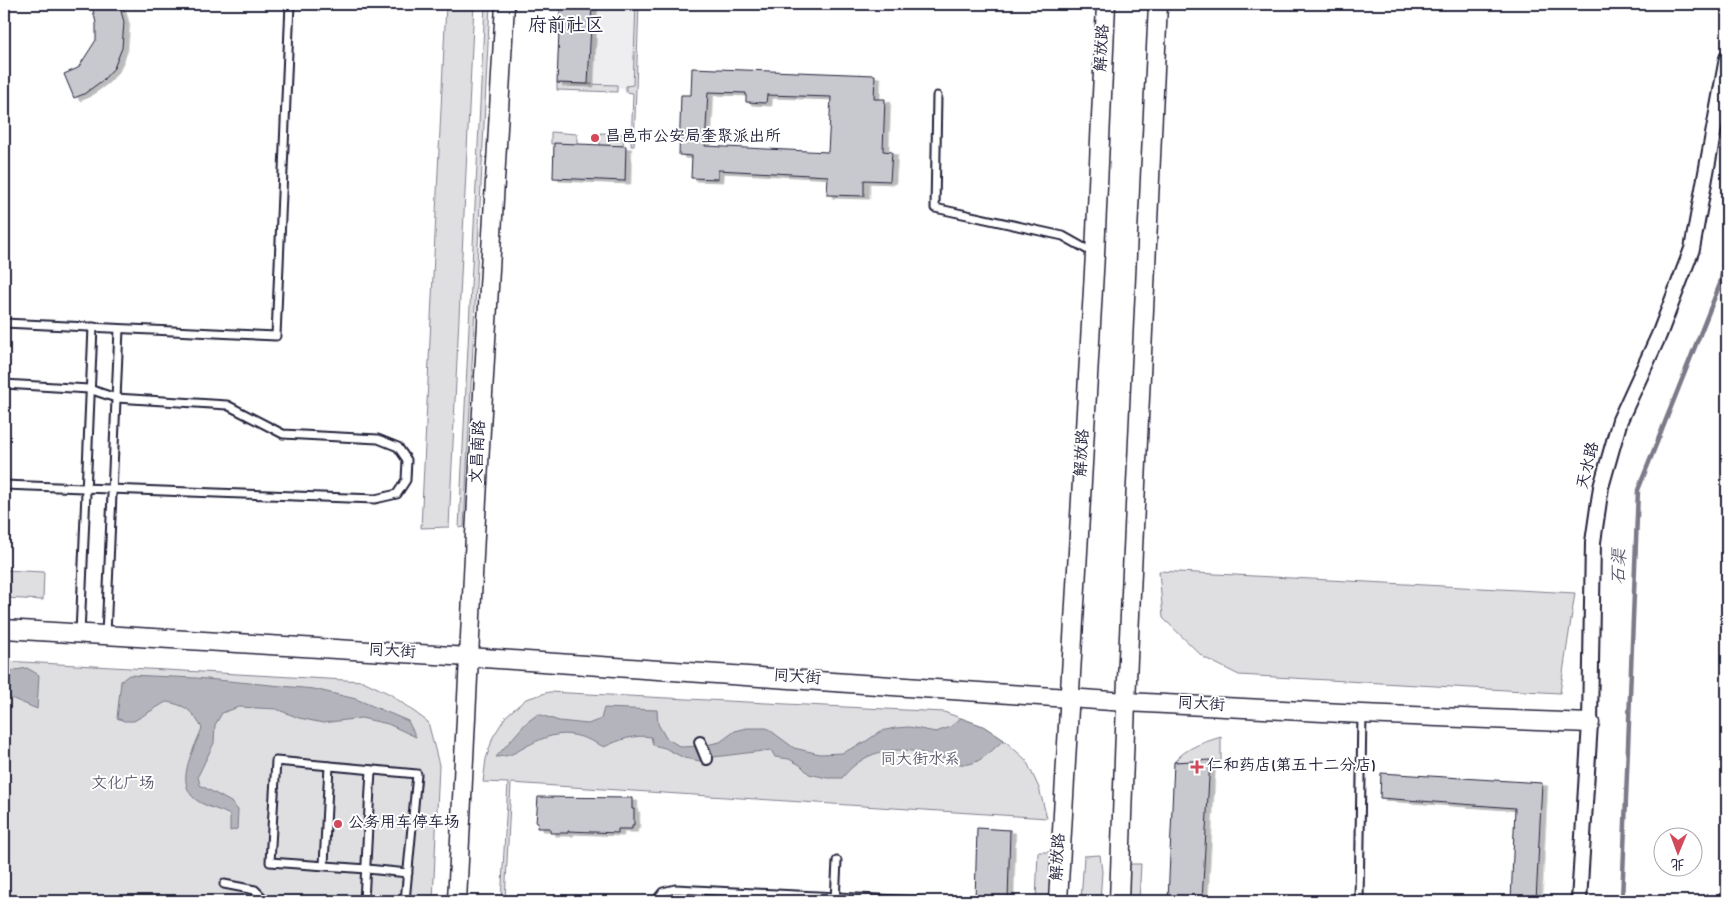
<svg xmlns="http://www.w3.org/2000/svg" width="1731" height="905" viewBox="0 0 1731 905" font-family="'Gochi Hand','LXGW WenKai TC',sans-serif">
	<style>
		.built { fill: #eeeef1 }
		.green { fill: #dfdfe2; stroke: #80808e }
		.water { fill: #b4b4bc; stroke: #7a7a88 }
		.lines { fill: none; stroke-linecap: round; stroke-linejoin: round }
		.stream { stroke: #7a7a88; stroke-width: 4.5 }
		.building { fill: #c8c8cf; stroke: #22223b; fill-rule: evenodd; filter: url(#shadow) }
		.service-casing { stroke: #22223b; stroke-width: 11 }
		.pedestrian-casing { stroke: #22223b; stroke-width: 14 }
		.minor-casing { stroke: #22223b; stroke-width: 18 }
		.tertiary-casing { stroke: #22223b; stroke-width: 21 }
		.service { stroke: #fff; stroke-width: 7 }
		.pedestrian { stroke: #fff; stroke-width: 10 }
		.minor { stroke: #fff; stroke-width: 14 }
		.tertiary { stroke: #fff; stroke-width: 18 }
		.poi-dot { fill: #d1495b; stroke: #fff; stroke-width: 2 }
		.labels { text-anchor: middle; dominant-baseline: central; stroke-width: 4; stroke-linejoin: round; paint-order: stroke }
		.street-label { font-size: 16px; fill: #22223b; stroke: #fff }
		.poi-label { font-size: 16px; fill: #22223b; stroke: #fff; text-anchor: start }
		.park-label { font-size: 16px; fill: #5b5b6d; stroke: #fff }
		.water-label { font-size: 18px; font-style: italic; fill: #5c5c6f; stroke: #fff }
		.quarter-label { font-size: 19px; fill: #22223b; stroke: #fff }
	</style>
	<defs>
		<filter id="shadow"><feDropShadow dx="5.5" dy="3" stdDeviation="0" flood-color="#0004"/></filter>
	</defs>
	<rect width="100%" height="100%" fill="#fff"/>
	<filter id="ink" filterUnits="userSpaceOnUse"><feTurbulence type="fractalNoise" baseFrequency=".02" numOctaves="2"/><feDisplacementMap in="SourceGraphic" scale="10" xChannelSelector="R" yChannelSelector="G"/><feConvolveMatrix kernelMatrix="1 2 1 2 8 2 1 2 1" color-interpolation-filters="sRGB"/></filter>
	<g filter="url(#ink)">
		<polygon class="built" points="560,4 639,4 636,89 557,87"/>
		<g class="green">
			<polygon points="446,4 474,4 449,527 421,528"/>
			<polygon points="485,4 490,4 464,527 459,528"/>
			<polygon points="636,4 639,4 634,146 631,146 633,93 626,92 626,86 633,85"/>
			<polygon points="557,83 617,85 617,92 557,90"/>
			<polygon points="551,132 577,134 577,144 551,144"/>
			<polygon points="600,133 624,134 623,146 600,145"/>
			<polygon points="4,570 44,572 43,600 4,598"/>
			<polygon points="1159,571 1575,593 1560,693 1239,675 1203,657 1163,618"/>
			<polygon points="4,661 363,681 390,694 428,722 439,765 433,901 4,901"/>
			<polygon points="549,692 944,712 983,726 1004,740 1026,760 1039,788 1047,818 511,783 505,901 501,901 508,783 483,782 486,759 493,737 506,716 526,699"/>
			<path d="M1221 737V761L1174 762C1187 747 1202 743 1221 737Z"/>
			<polygon points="1038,852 1051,852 1049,901 1036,901"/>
			<polygon points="1100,855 1102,872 1100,901 1081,901 1084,856"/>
			<polygon points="1130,864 1141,864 1139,901 1128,901"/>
		</g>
		<g class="water">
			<polygon points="27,668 39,675 37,709 4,695 4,672"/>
			<path d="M129 675 196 678 314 689 356 699 408 721 416 737 388 724 361 718 323 723 299 718 276 709 239 707 222 713 215 725 214 743 198 776 200 785 231 802 238 810 237 829 230 831V815C221 810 210 808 201 803 171 787 193 752 202 728 192 711 186 705 166 702L134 721H124L117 718 121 681Z"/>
			<path d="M604 708 657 710 658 724 666 738 681 747 701 746 720 742 735 731 747 728H767L794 748 820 754 842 753 865 742 881 731 895 728 909 727 936 732 950 727 961 718 983 726 1004 740C994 748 982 762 969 764 957 766 947 759 936 756 899 746 868 746 842 778H827L809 774 800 765 789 759 775 757 771 750 714 757 700 761 684 758 665 748 653 745 651 737C635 734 619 740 604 747 572 730 557 730 525 747 513 754 510 756 496 757L526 723 538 714 559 721 588 724 601 719Z"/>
		</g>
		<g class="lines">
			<polyline class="stream" points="1622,901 1638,490 1720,284 1727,250"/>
		</g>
		<g class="building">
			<polygon points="100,4 119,4 124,22 122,48 114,68 103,80 84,94 74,98 64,74 78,68 96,40 96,23 92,6"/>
			<polygon points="560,4 592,4 588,84 557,83"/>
			<path d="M692 68 875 75 874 99H885L883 151 892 152 890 181 864 180V196L827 195 828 176 718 170V179L691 178 692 156 679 155 681 95H691ZM708 92 746 93V102L766 103 767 95 831 97 828 152 705 146Z"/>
			<polygon points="554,143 626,146 625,181 553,178"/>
			<polygon points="1210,760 1202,901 1168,901 1174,762"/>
			<polygon points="1381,773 1542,783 1536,901 1511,901 1515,808 1380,798"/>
			<polygon points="538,797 632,798 632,809 634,809 634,825 632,825 632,829 618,829 618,833 568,831 568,833 550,833 550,828 537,828 538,823 536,823"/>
			<polygon points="977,828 1010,830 1008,901 975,901"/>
		</g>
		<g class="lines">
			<defs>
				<g id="service">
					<polyline points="937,96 935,208 1063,236 1095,254"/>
					<polyline points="4,323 276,336 290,4"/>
					<polyline points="4,384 89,389 116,398 227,405 283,434 378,439 398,447 407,460 406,480 397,494 375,499 4,485"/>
					<polyline points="80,634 93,327"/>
					<polyline points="106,635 119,329"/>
					<polyline points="324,865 329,766"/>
					<polyline points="224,884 255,890 266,901"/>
					<polyline points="364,901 371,770"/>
					<polyline points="405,901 417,774 276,761 270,862 367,869 408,873"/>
					<polyline points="656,901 663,892 675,889 919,901"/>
					<polyline points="835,901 837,861"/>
					<polyline points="1359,901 1362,714"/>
				</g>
				<polyline id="pedestrian" points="700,742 707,759"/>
				<polyline id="minor" points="1579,901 1590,723 1593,542 1601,487 1620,420 1659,335 1692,249 1727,58"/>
				<g id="tertiary">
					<polyline points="4,629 469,657 1126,702 1362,714 1590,723"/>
					<polyline points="457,901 475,535 505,4"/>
					<polyline points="1058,901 1095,254 1106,4"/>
					<polyline points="1119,901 1126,702 1158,4"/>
				</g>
			</defs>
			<use href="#service" class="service-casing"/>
			<use href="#pedestrian" class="pedestrian-casing"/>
			<use href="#minor" class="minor-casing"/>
			<use href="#tertiary" class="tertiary-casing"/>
			<use href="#service" class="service"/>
			<use href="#pedestrian" class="pedestrian"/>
			<use href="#minor" class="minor"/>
			<use href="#tertiary" class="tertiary"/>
		</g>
	</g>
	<g class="poi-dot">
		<circle cx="595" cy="138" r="5"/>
		<path d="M1194.5 759.5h5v5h5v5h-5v5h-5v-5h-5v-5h5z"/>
		<circle cx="338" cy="824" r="5"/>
	</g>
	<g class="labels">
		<g class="street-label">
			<text transform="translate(1104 48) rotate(-87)">解放路</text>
			<text transform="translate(480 452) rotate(-87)">文昌南路</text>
			<text transform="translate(1084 453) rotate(-87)">解放路</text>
			<text transform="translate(1590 466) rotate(-76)">天水路</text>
			<text transform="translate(392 653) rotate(3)">同大街</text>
			<text transform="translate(797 679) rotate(4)">同大街</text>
			<text transform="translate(1201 706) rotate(3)">同大街</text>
			<text transform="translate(1060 857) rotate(-87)">解放路</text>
		</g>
		<g class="poi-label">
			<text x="605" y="138">昌邑市公安局奎聚派出所</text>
			<text x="1207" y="767">仁和药店(第五十二分店)</text>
			<text x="348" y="824">公务用车停车场</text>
		</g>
		<g class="park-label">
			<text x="920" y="761">同大街水系</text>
			<text x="123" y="785">文化广场</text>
		</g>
		<g class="water-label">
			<text transform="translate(1621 567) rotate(-88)">石渠</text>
		</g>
		<g class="quarter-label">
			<text x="566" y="27">府前社区</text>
		</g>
	</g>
	<rect width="1731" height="905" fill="none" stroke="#fff" stroke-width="20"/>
	<rect x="10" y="10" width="1711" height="885" fill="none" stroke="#22223b" stroke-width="2" filter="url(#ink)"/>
	<g transform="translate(1678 852) rotate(181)"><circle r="24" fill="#ffffff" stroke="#a7a7b1"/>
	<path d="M0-4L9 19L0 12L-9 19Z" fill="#d1495b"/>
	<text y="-8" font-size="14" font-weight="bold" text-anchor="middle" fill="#22223b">北</text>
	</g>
</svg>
